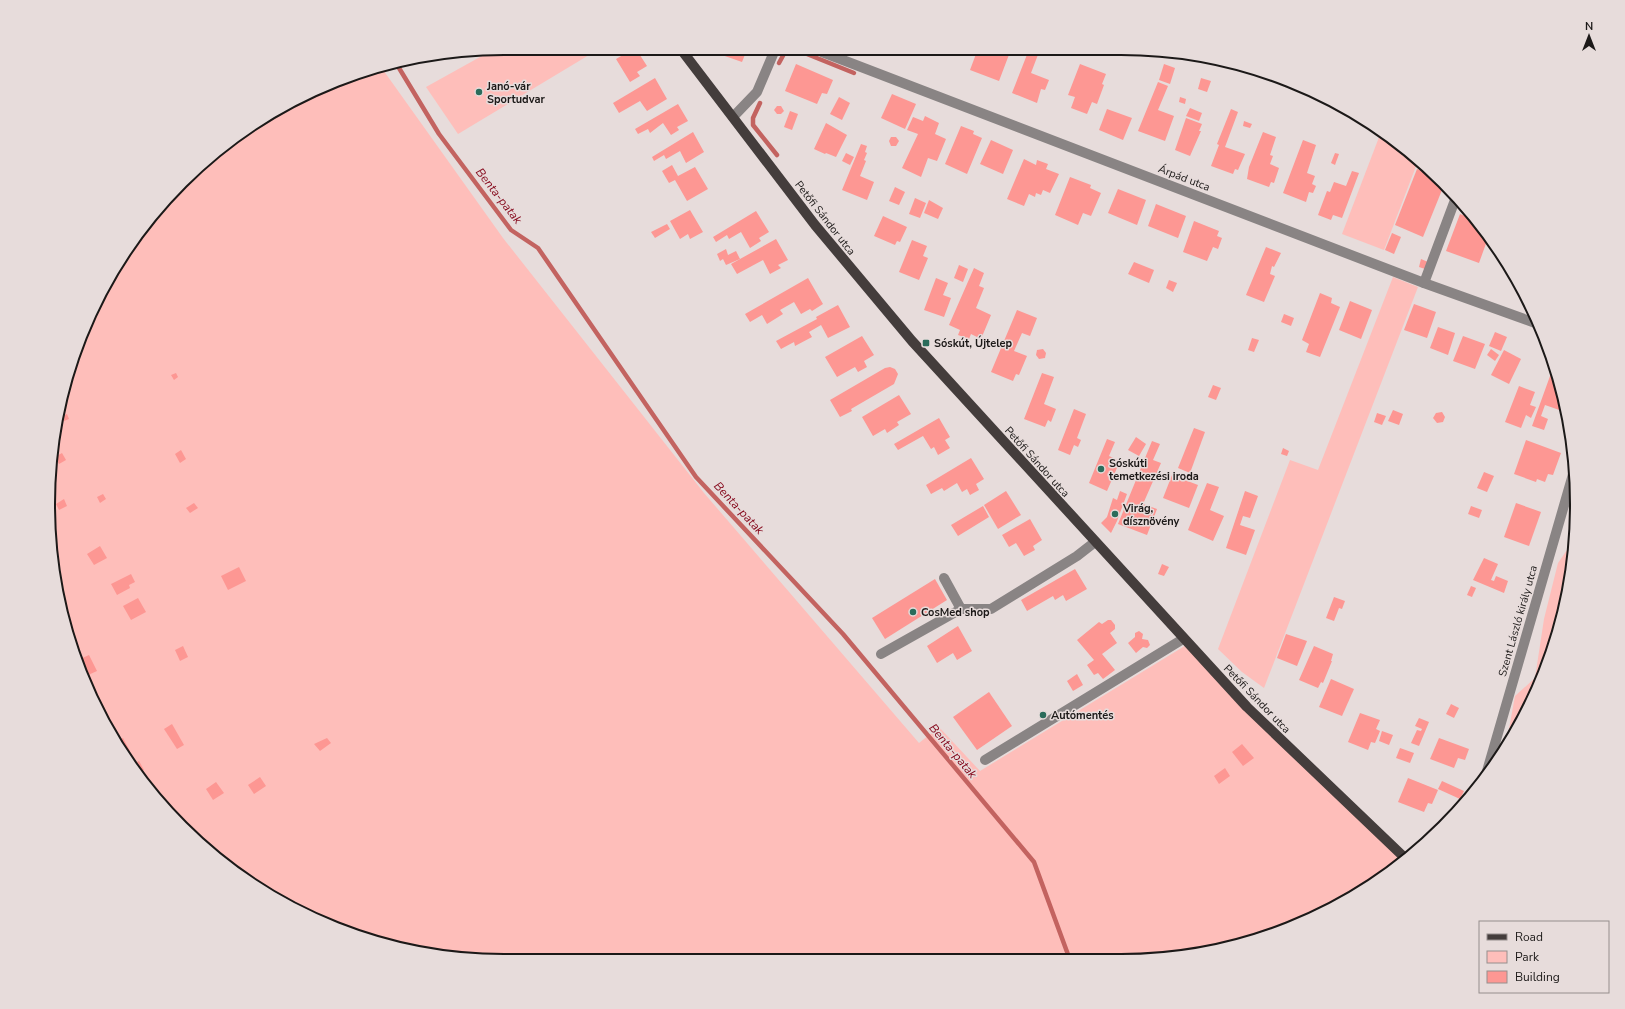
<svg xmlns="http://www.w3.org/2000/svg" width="1625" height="1009" viewBox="0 0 1625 1009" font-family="'Nunito Sans',sans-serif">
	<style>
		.green { fill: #febeba }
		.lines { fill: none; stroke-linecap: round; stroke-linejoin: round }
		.stream { stroke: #c36360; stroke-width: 4.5 }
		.building { fill: #fd9793 }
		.minor { stroke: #898484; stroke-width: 10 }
		.major { stroke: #443d3c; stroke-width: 10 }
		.poi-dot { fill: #2b6c5b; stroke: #e7dcdb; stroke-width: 1.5 }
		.labels { text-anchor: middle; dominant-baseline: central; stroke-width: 3; stroke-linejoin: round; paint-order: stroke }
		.poi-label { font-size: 11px; font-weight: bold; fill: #1c1918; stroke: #e7dcdb; text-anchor: start }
		.street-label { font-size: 11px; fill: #1c1918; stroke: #e7dcdb }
		.water-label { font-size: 12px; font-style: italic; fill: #840519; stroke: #e7dcdb }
		.rim { fill: none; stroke: #1c1918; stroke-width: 2 }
	</style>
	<rect width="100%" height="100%" fill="#e7dcdb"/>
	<g class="green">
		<polygon points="489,52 594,52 458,134 426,87"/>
		<polygon points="381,67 503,238 704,493 919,743 939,727 980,771 1188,644 1406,859 1349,900 1239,945 1151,960 445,957 330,926 227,867 182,827 125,758 72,651 52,564 48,504 57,416 72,358 125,251 182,182 227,142 302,95 358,72"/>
		<polygon points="1381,132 1398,142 1418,161 1384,250 1342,234"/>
		<polygon points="1393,277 1418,287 1264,688 1242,672 1218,649 1290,460 1318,470"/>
		<polygon points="1576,537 1561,622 1530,706 1506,745 1515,696 1535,678 1544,619 1558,563"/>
	</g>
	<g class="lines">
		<g class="stream">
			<polyline points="802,52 854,73"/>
			<polyline points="396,63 439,134 511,230 538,248 696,477 843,634 1034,862 1070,960"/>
			<polyline points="779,63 785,52"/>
			<polyline points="760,103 753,118 753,125 777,155"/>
		</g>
	</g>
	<g class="building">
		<polygon points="628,52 638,52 647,66 637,72 640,76 630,82 616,59"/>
		<polygon points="723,52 746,52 742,62 722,55"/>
		<polygon points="971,52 1010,52 999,81 970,70 976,54"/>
		<polygon points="1028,52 1039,52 1031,73 1049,80 1045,90 1041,89 1037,103 1012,93"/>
		<polygon points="796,64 833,80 827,94 822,93 817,104 785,91"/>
		<polygon points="1080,64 1106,74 1102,84 1104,85 1097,104 1092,102 1087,114 1071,108 1075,97 1068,95"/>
		<polygon points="1164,64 1175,68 1170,84 1159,80"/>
		<polygon points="655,78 667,99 647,111 640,101 619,113 613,103"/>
		<polygon points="1201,78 1211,81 1207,92 1198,89"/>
		<polygon points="1158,82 1168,86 1158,110 1174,116 1165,141 1138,131"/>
		<polygon points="892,94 916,104 905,129 881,118"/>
		<polygon points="839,97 850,103 842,120 830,114"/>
		<polygon points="1180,97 1186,99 1185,104 1179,102"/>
		<polygon points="678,104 688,121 677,127 679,130 671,135 663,123 650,133 648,129 638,134 635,129"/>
		<polygon points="777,106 781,106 784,111 781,114 777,114 774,110"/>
		<polygon points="1190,108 1202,113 1199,121 1186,116"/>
		<polygon points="1107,109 1132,118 1123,140 1099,130"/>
		<polygon points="1231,109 1238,112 1225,147 1245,154 1238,170 1235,169 1233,174 1211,166 1219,145 1217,144"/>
		<polygon points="790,111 798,114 792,130 784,127"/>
		<polygon points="925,116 939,123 935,134 946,139 937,161 928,158 921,177 902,168 918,134 907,130 913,117 923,121"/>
		<polygon points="1186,118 1202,124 1199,131 1201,131 1190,156 1175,150"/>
		<polygon points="1244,121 1252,124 1250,128 1243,126"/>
		<polygon points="826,123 847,135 836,157 826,153 825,154 814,149"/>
		<polygon points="961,126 974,131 973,134 982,138 967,174 945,164"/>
		<polygon points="693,132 704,152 686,163 680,151 666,159 664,155 654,161 652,157"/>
		<polygon points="1263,132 1276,137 1270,155 1273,156 1270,164 1279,168 1274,183 1271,182 1269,187 1247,179 1249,167"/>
		<polygon points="891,137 896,137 899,141 896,146 891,146 889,141"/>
		<polygon points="991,140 1013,150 1003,174 980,164"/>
		<polygon points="1303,140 1316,145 1307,173 1315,176 1312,184 1316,186 1313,193 1309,192 1306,202 1283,193"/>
		<polygon points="861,144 867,146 865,152 867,153 864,160 866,161 860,176 874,182 867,200 842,190"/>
		<polygon points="846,153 854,157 850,165 842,161"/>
		<polygon points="1335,153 1339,154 1335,165 1331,163"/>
		<polygon points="1024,159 1036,165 1037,160 1048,164 1046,169 1059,174 1050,193 1043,190 1041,195 1036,193 1035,197 1029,194 1024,206 1007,199"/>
		<polygon points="672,165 678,176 695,167 708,189 687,201 675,180 669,183 662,171"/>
		<polygon points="1417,169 1432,174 1444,185 1423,237 1395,225"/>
		<polygon points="1352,171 1359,173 1342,218 1333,215 1331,220 1318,215 1327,191 1330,192 1334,182 1346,186"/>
		<polygon points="1070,177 1091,185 1090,188 1101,193 1091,216 1083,213 1078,225 1055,215"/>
		<polygon points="895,187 905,192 899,205 889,201"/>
		<polygon points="1118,189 1146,200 1137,225 1108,213"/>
		<polygon points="915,198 926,203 920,218 909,214"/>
		<polygon points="929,200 943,208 938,219 924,213"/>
		<polygon points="1156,204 1186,216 1178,238 1148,226"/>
		<polygon points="690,210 703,232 690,239 688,234 680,239 670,221"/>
		<polygon points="756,211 769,232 759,238 761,241 750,248 741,232 729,239 727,235 716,242 713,237"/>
		<polygon points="1460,214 1476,220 1482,229 1480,235 1488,238 1479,263 1446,251"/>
		<polygon points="883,216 907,227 900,242 897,241 895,245 874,236"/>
		<polygon points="1194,221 1219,231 1217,236 1222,238 1218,249 1213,247 1207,261 1183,252"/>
		<polygon points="667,224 670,229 655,238 651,232"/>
		<polygon points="1392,233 1401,237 1394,254 1385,250"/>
		<polygon points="776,239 788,260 778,265 781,268 770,274 763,260 737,274 731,264"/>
		<polygon points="912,240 927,246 923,256 928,258 919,280 899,272"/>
		<polygon points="1266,247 1281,253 1274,267 1272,266 1270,274 1275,276 1264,302 1246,295"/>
		<polygon points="726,249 728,255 736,251 740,259 726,265 723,259 720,261 717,254"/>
		<polygon points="1421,259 1428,262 1425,269 1419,267"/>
		<polygon points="1134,262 1154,270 1149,283 1128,274"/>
		<polygon points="959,265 968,269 963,282 954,278"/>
		<polygon points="974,268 984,273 979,286 984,288 976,308 991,315 981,339 971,334 969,339 958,335 960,330 949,325"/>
		<polygon points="808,278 823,304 812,311 810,309 801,314 794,302 780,310 783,314 767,324 762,315 750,322 745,314"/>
		<polygon points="936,278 948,283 943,295 951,298 944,317 924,310"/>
		<polygon points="1169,280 1177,283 1173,292 1166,288"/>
		<polygon points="1320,293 1332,298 1331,303 1340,307 1320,357 1306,352 1309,344 1302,340"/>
		<polygon points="1350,301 1372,310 1361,339 1339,330"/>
		<polygon points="1414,304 1436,312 1427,338 1404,330"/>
		<polygon points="838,305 850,327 828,338 821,325 809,332 812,337 795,346 794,342 781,349 776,341 817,319 816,317"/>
		<polygon points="1017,310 1037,318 1030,336 1022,333 1014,351 1027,356 1019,375 1016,374 1013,381 991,372"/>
		<polygon points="1284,314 1294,318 1291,326 1281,322"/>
		<polygon points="1438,327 1455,333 1448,355 1430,348"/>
		<polygon points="1495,332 1507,337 1501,351 1489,346"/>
		<polygon points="862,336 874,355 864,361 867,367 858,372 855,367 837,377 825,357"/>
		<polygon points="1463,336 1485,344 1475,369 1453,361"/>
		<polygon points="1252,338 1259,340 1254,352 1248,350"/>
		<polygon points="1043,349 1046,353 1045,358 1039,359 1036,355 1037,350"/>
		<polygon points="1491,349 1499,355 1495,361 1487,355"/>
		<polygon points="1504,350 1521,359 1509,384 1491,375"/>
		<polygon points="1554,365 1565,412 1545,405 1541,416 1548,419 1544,430 1532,426"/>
		<polygon points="890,367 895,369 898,374 894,384 851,409 852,411 840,417 830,400 885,368"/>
		<polygon points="176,373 178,377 174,380 171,375"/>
		<polygon points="1042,373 1054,377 1044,404 1056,409 1051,422 1048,420 1045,427 1024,419"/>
		<polygon points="1213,385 1221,388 1216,400 1208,397"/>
		<polygon points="1519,386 1535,392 1530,405 1536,407 1531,418 1526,415 1521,428 1505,422"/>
		<polygon points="899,395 911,414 897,422 899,425 887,433 885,429 873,436 862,417"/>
		<polygon points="1074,409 1086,414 1077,438 1081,440 1078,447 1074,445 1070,455 1058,450"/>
		<polygon points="1393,410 1403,414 1399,425 1388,421"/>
		<polygon points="1442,412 1445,417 1443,422 1437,423 1433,418 1436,413"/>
		<polygon points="1377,413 1386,416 1382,425 1374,422"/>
		<polygon points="67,414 69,419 64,421 62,416"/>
		<polygon points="939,418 950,437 945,440 950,448 938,455 934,447 931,449 923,436 898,450 894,444"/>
		<polygon points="1194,428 1205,432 1190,473 1178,468"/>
		<polygon points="1136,437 1146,444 1139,456 1128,450"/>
		<polygon points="1107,439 1115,442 1109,456 1120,461 1107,491 1089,483"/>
		<polygon points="1526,440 1561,453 1553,475 1548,474 1545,482 1537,479 1536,482 1514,474"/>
		<polygon points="1152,441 1160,444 1153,460 1161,463 1143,504 1157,509 1147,535 1118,524"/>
		<polygon points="1283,448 1289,451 1287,456 1281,454"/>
		<polygon points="181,450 186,459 180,463 175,454"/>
		<polygon points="62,453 66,460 59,464 55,457"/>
		<polygon points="971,458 984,479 976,484 979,490 970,495 967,489 962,492 957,483 944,491 942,488 931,494 926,485"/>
		<polygon points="1484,472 1494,476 1487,492 1477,488"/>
		<polygon points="1172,475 1198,485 1189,508 1163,498"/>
		<polygon points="1207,483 1219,487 1210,510 1224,516 1213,541 1188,530"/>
		<polygon points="1006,491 1021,515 998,529 984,505"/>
		<polygon points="1120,491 1127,494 1117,521 1111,533 1101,523 1107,517 1113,498 1117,500"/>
		<polygon points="1245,491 1258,496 1250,518 1243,516 1240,525 1255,530 1246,555 1226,548"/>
		<polygon points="103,494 106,499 100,503 97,497"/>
		<polygon points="50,498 55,508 48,512 49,499"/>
		<polygon points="64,499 67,506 59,510 56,504"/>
		<polygon points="194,503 198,508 190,513 186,508"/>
		<polygon points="1516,503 1541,512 1529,546 1504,537"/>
		<polygon points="983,506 989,517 958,536 951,525"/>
		<polygon points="1471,506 1482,510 1479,518 1468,514"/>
		<polygon points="1030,519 1042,540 1033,546 1035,550 1024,556 1016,543 1009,547 1002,535"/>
		<polygon points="100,546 107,558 94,565 87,554"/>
		<polygon points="1484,558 1498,564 1491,580 1494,581 1496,576 1508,581 1504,593 1473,580"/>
		<polygon points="1162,564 1169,567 1164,576 1158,574"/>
		<polygon points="239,567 246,581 228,590 221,576"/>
		<polygon points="1075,569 1087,589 1066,601 1063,595 1055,600 1053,596 1027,611 1021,600"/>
		<polygon points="131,574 135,582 129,585 130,588 117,595 111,584"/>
		<polygon points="935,579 947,600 885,639 872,618"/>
		<polygon points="1471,586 1476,588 1472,597 1467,595"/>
		<polygon points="1334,597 1345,601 1342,609 1339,608 1334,621 1326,618"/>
		<polygon points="138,598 146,612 131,620 123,606"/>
		<polygon points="1108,620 1111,620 1115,625 1115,629 1110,633 1117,643 1102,654 1115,670 1103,679 1098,673 1094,675 1087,665 1094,660 1077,640 1099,622 1102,624"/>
		<polygon points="958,626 972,651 957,660 953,653 937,663 927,646"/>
		<polygon points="1139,631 1143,634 1142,639 1148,640 1150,645 1147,648 1143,647 1136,653 1128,643 1135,637 1135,633"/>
		<polygon points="1286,634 1307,641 1297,666 1277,658"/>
		<polygon points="183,646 188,657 180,661 175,650"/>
		<polygon points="1314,646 1333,654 1331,661 1332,661 1323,683 1321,682 1318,688 1299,680"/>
		<polygon points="89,655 97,671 86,676 78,660"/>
		<polygon points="1077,674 1083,685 1073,691 1067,681"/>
		<polygon points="1331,679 1354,689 1342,716 1319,707"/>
		<polygon points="989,692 1012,726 977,750 953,717"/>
		<polygon points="1451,704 1459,708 1454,718 1446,714"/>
		<polygon points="1360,713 1380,720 1376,729 1380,731 1375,743 1371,742 1368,750 1348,742"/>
		<polygon points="1419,718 1429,722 1419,746 1411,743 1417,730 1421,731 1422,729 1415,726"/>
		<polygon points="172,724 184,745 177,749 164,729"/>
		<polygon points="1382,731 1393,735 1389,745 1379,741"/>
		<polygon points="123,738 130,751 123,754 117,741"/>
		<polygon points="327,738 331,743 320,751 314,744"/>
		<polygon points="1439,738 1469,749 1465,760 1458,758 1454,768 1430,759"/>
		<polygon points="1242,744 1254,758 1243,766 1232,752"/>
		<polygon points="1400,748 1414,753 1410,763 1396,758"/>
		<polygon points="139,761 144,770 137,773 131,765"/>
		<polygon points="1225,768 1230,776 1219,784 1214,776"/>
		<polygon points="260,777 266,786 254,794 248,785"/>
		<polygon points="1408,778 1438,790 1432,804 1428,803 1424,812 1398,802"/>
		<polygon points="1442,781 1464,791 1460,799 1438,789"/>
		<polygon points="216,782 224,793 213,800 206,789"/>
		<polygon points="1460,799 1465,801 1459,808 1456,807"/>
	</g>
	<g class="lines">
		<g class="minor">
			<polyline points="822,52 1424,283 1538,324"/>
			<polyline points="733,117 757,92 774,52"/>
			<polyline points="1424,283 1455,200"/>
			<polyline points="944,578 961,609"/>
			<polyline points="881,654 961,609 991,609 1077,556 1095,542"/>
			<polyline points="985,760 1183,639"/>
			<polyline points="1485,778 1574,471"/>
		</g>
		<polyline class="major" points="683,52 815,225 912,341 1247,707 1406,859"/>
	</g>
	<g class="poi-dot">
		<circle cx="479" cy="92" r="4"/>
		<rect x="922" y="339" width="8" height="8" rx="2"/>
		<circle cx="1101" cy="469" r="4"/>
		<circle cx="1115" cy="514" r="4"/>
		<circle cx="913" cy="612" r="4"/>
		<circle cx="1043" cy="715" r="4"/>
	</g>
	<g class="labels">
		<g class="poi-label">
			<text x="487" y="86">Janó-vár<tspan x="487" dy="13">Sportudvar</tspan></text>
			<text x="934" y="343">Sóskút, Újtelep</text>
			<text x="1109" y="463">Sóskúti<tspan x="1109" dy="13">temetkezési iroda</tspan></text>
			<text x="1123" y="508">Virág,<tspan x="1123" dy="13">dísznövény</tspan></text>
			<text x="921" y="612">CosMed shop</text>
			<text x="1051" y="715">Autómentés</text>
		</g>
		<g class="street-label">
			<text transform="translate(1184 178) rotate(21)">Árpád utca</text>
			<text transform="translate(825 218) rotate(52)">Petőfi Sándor utca</text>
			<text transform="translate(1037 462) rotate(48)">Petőfi Sándor utca</text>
			<text transform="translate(1518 621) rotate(-74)">Szent László király utca</text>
			<text transform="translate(1257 699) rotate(46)">Petőfi Sándor utca</text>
		</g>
		<g class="water-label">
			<text transform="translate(499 196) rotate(52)">Benta-patak</text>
			<text transform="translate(739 508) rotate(47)">Benta-patak</text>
			<text transform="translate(953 751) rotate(50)">Benta-patak</text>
		</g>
	</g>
	<path d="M0 0H1625V1009H0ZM504 55H1121A449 449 0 0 1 1570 504V505A449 449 0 0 1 1121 954H504A449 449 0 0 1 55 505V504A449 449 0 0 1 504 55Z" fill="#e7dcdb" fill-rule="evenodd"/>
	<path class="rim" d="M504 55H1121A449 449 0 0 1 1570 504V505A449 449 0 0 1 1121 954H504A449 449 0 0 1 55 505V504A449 449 0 0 1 504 55Z"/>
	<rect x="1479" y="921" width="130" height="72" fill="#e7dcdb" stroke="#968e8d"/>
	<rect x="1487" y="934" width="20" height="6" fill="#443d3c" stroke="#968e8d"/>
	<text x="1515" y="941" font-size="12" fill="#1c1918">Road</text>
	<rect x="1487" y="951" width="20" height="12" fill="#febeba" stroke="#968e8d"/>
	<text x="1515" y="961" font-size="12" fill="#1c1918">Park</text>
	<rect x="1487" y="971" width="20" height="12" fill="#fd9793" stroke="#968e8d"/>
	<text x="1515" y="981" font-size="12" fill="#1c1918">Building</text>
	<g transform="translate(1589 36)" stroke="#e7dcdb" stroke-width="3" paint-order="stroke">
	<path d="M0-3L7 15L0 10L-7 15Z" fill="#1c1918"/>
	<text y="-6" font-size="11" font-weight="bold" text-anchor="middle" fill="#1c1918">N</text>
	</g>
</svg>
